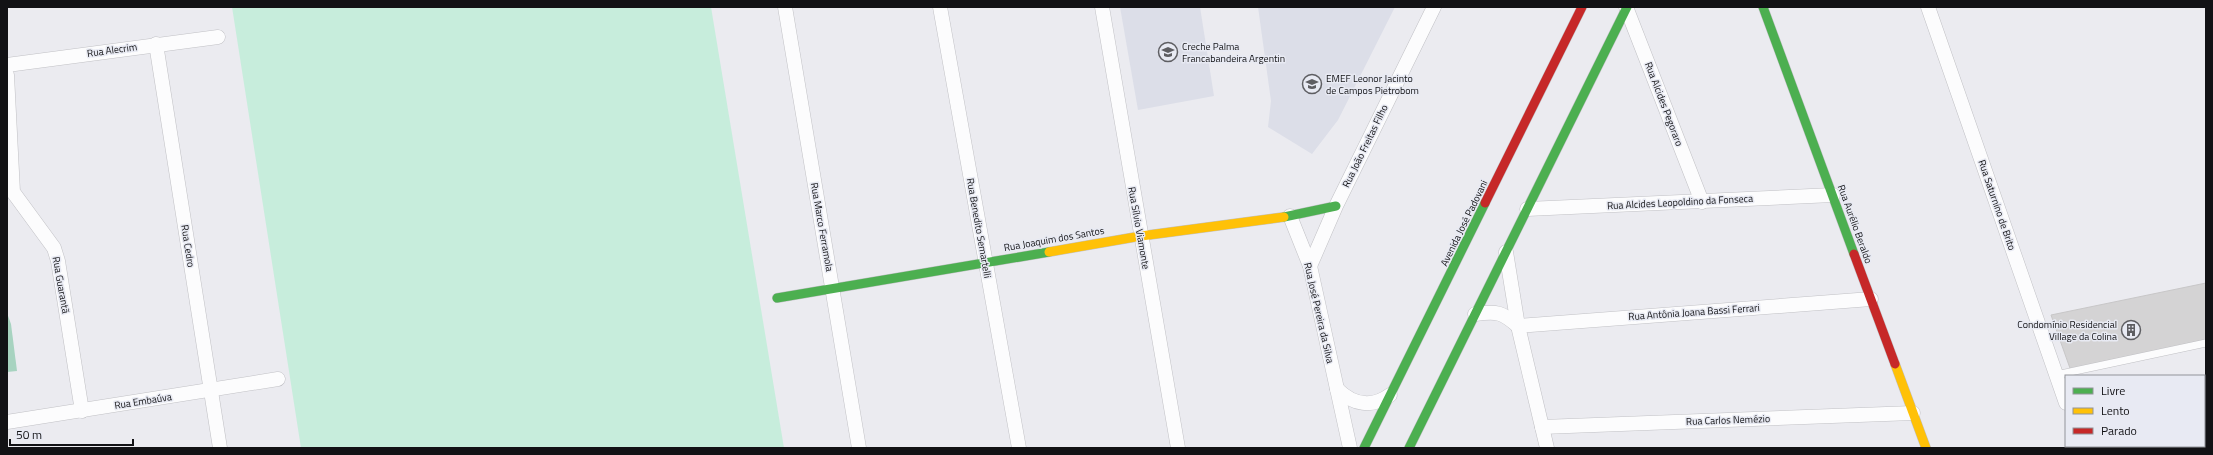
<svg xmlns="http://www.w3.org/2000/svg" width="2213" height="455" viewBox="0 0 2213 455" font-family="'Titillium Web',sans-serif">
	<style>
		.built { fill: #dcdee8 }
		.green { fill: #c7eddc }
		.forest { fill: #a7d3c0 }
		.building { fill: #d4d3d4; stroke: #c8c7c8 }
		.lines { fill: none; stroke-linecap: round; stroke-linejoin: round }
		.lane-casing { stroke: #c1c1c5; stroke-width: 8 }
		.street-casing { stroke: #c1c1c5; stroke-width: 15 }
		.fast-casing { stroke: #c1c1c5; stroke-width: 10 }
		.slow-casing { stroke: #c1c1c5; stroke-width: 10 }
		.jam-casing { stroke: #c1c1c5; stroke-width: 10 }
		.lane { stroke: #fcfcfd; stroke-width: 7 }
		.street { stroke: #fcfcfd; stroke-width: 14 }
		.fast { stroke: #4caf50; stroke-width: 9 }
		.slow { stroke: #ffc107; stroke-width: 9 }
		.jam { stroke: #c62828; stroke-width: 9 }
		.labels { text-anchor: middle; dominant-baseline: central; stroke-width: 3; stroke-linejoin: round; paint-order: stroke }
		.poi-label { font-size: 10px; fill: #121215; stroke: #e8eaf3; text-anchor: start }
		.street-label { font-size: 10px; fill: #121215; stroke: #e8eaf3 }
	</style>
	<rect width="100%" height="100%" fill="#ebebf0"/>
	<g class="built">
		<polygon points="1120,7 1200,7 1214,96 1138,110"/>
		<polygon points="1258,7 1395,7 1338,120 1312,154 1268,127 1271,101"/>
	</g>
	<polygon class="green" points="232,7 711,7 784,448 301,448"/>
	<polygon class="forest" points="7,313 11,324 17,371 7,372"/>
	<polygon class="building" points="2206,283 2206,345 2071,371 2051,315"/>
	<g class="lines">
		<defs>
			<polyline id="lane" points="2056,375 2206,343"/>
			<g id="street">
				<polyline points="785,7 859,448"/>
				<polyline points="940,7 1019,448"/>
				<polyline points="1102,7 1178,448"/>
				<polyline points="1626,7 1702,202"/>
				<polyline points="1928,7 2066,403"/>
				<polyline points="156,44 220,448"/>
				<polyline points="7,65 218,37"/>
				<polyline points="7,75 13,192 54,248 58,261 82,411"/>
				<polyline points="1527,209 1833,195"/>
				<polyline points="1290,216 1310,266 1350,448"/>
				<polyline points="1506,252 1518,326 1547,448"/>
				<polyline points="1310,266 1336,206 1434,7"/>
				<path d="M1475 314C1497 311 1502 312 1518 326"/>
				<polyline points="1518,326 1871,299"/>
				<path d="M1337 389C1353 405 1372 408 1390 395"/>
				<polyline points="7,422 278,379"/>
				<polyline points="1542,427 1913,413"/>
				<polyline points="2081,446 2082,448"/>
			</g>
			<g id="fast">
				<polyline points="1763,7 1854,254"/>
				<polyline points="1284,217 1336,206"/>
				<polyline points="777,298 1049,252"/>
				<polyline points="1364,448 1485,203"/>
				<polyline points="1409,448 1627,7"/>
			</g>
			<g id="slow">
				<polyline points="1049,252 1141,236 1284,217"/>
				<polyline points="1895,364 1926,448"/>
			</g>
			<g id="jam">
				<polyline points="1485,203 1582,7"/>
				<polyline points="1854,254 1895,364"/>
			</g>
		</defs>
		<use href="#lane" class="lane-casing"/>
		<use href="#street" class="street-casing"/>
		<use href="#fast" class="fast-casing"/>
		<use href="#slow" class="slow-casing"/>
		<use href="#jam" class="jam-casing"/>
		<use href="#lane" class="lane"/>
		<use href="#street" class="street"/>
		<use href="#fast" class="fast"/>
		<use href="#slow" class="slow"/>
		<use href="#jam" class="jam"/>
	</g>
	<defs>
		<symbol id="school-ring" viewBox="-11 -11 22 22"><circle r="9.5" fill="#e8eaf3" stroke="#5e5e62" stroke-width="1.5"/><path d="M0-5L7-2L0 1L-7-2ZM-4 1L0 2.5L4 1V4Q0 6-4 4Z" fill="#5e5e62"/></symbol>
		<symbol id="building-ring" viewBox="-11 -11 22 22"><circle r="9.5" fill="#e8eaf3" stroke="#5e5e62" stroke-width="1.5"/><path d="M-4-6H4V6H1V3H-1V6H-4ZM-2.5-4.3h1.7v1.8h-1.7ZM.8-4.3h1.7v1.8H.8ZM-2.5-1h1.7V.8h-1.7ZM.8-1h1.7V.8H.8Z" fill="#5e5e62"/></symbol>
	</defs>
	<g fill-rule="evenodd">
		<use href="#school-ring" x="1157" y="41" width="22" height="22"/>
		<use href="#school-ring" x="1301" y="73" width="22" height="22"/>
		<use href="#building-ring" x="2120" y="319" width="22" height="22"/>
	</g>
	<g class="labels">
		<g class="poi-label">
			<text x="1182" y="46">Creche Palma<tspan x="1182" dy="12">Francabandeira Argentin</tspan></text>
			<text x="1326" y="78">EMEF Leonor Jacinto<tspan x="1326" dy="12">de Campos Pietrobom</tspan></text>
			<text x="2117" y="324" text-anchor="end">Condomínio Residencial<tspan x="2117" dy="12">Village da Colina</tspan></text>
		</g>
		<g class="street-label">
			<text transform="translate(112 50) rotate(-8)">Rua Alecrim</text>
			<text transform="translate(1664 104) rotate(69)">Rua Alcides Pegoraro</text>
			<text transform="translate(1365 146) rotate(-64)">Rua João Freitas Filho</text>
			<text transform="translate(1680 202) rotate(-3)">Rua Alcides Leopoldino da Fonseca</text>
			<text transform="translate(1997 205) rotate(71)">Rua Saturnino de Brito</text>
			<text transform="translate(1464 223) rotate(-64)">Avenida José Padovani</text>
			<text transform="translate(1855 224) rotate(70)">Rua Aurélio Beraldo</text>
			<text transform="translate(822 227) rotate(80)">Rua Marco Ferramola</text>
			<text transform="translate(979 228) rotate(80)">Rua Benedito Semartelli</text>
			<text transform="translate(1139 228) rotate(80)">Rua Sílvio Viamonte</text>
			<text transform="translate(1054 239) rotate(-10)">Rua Joaquim dos Santos</text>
			<text transform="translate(188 246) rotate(81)">Rua Cedro</text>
			<text transform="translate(61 285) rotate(80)">Rua Guarantã</text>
			<text transform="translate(1694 312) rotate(-4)">Rua Antônia Joana Bassi Ferrari</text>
			<text transform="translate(1319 313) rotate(77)">Rua José Pereira da Silva</text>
			<text transform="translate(143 401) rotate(-9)">Rua Embaúva</text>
			<text transform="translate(1728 420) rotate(-2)">Rua Carlos Nemézio</text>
		</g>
	</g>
	<rect width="2213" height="455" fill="none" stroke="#121215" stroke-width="16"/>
	<rect x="2065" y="375" width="140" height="72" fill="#e8eaf3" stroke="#92949a"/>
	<rect x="2073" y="388" width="20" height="6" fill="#4caf50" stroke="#92949a"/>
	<text x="2101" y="395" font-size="12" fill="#121215">Livre</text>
	<rect x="2073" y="408" width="20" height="6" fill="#ffc107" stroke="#92949a"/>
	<text x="2101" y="415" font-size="12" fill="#121215">Lento</text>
	<rect x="2073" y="428" width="20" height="6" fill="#c62828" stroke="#92949a"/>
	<text x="2101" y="435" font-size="12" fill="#121215">Parado</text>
	<path d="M10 439v6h123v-6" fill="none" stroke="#121215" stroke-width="2"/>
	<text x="16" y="439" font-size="12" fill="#121215" stroke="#e8eaf3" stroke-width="3" paint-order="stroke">50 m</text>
</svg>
